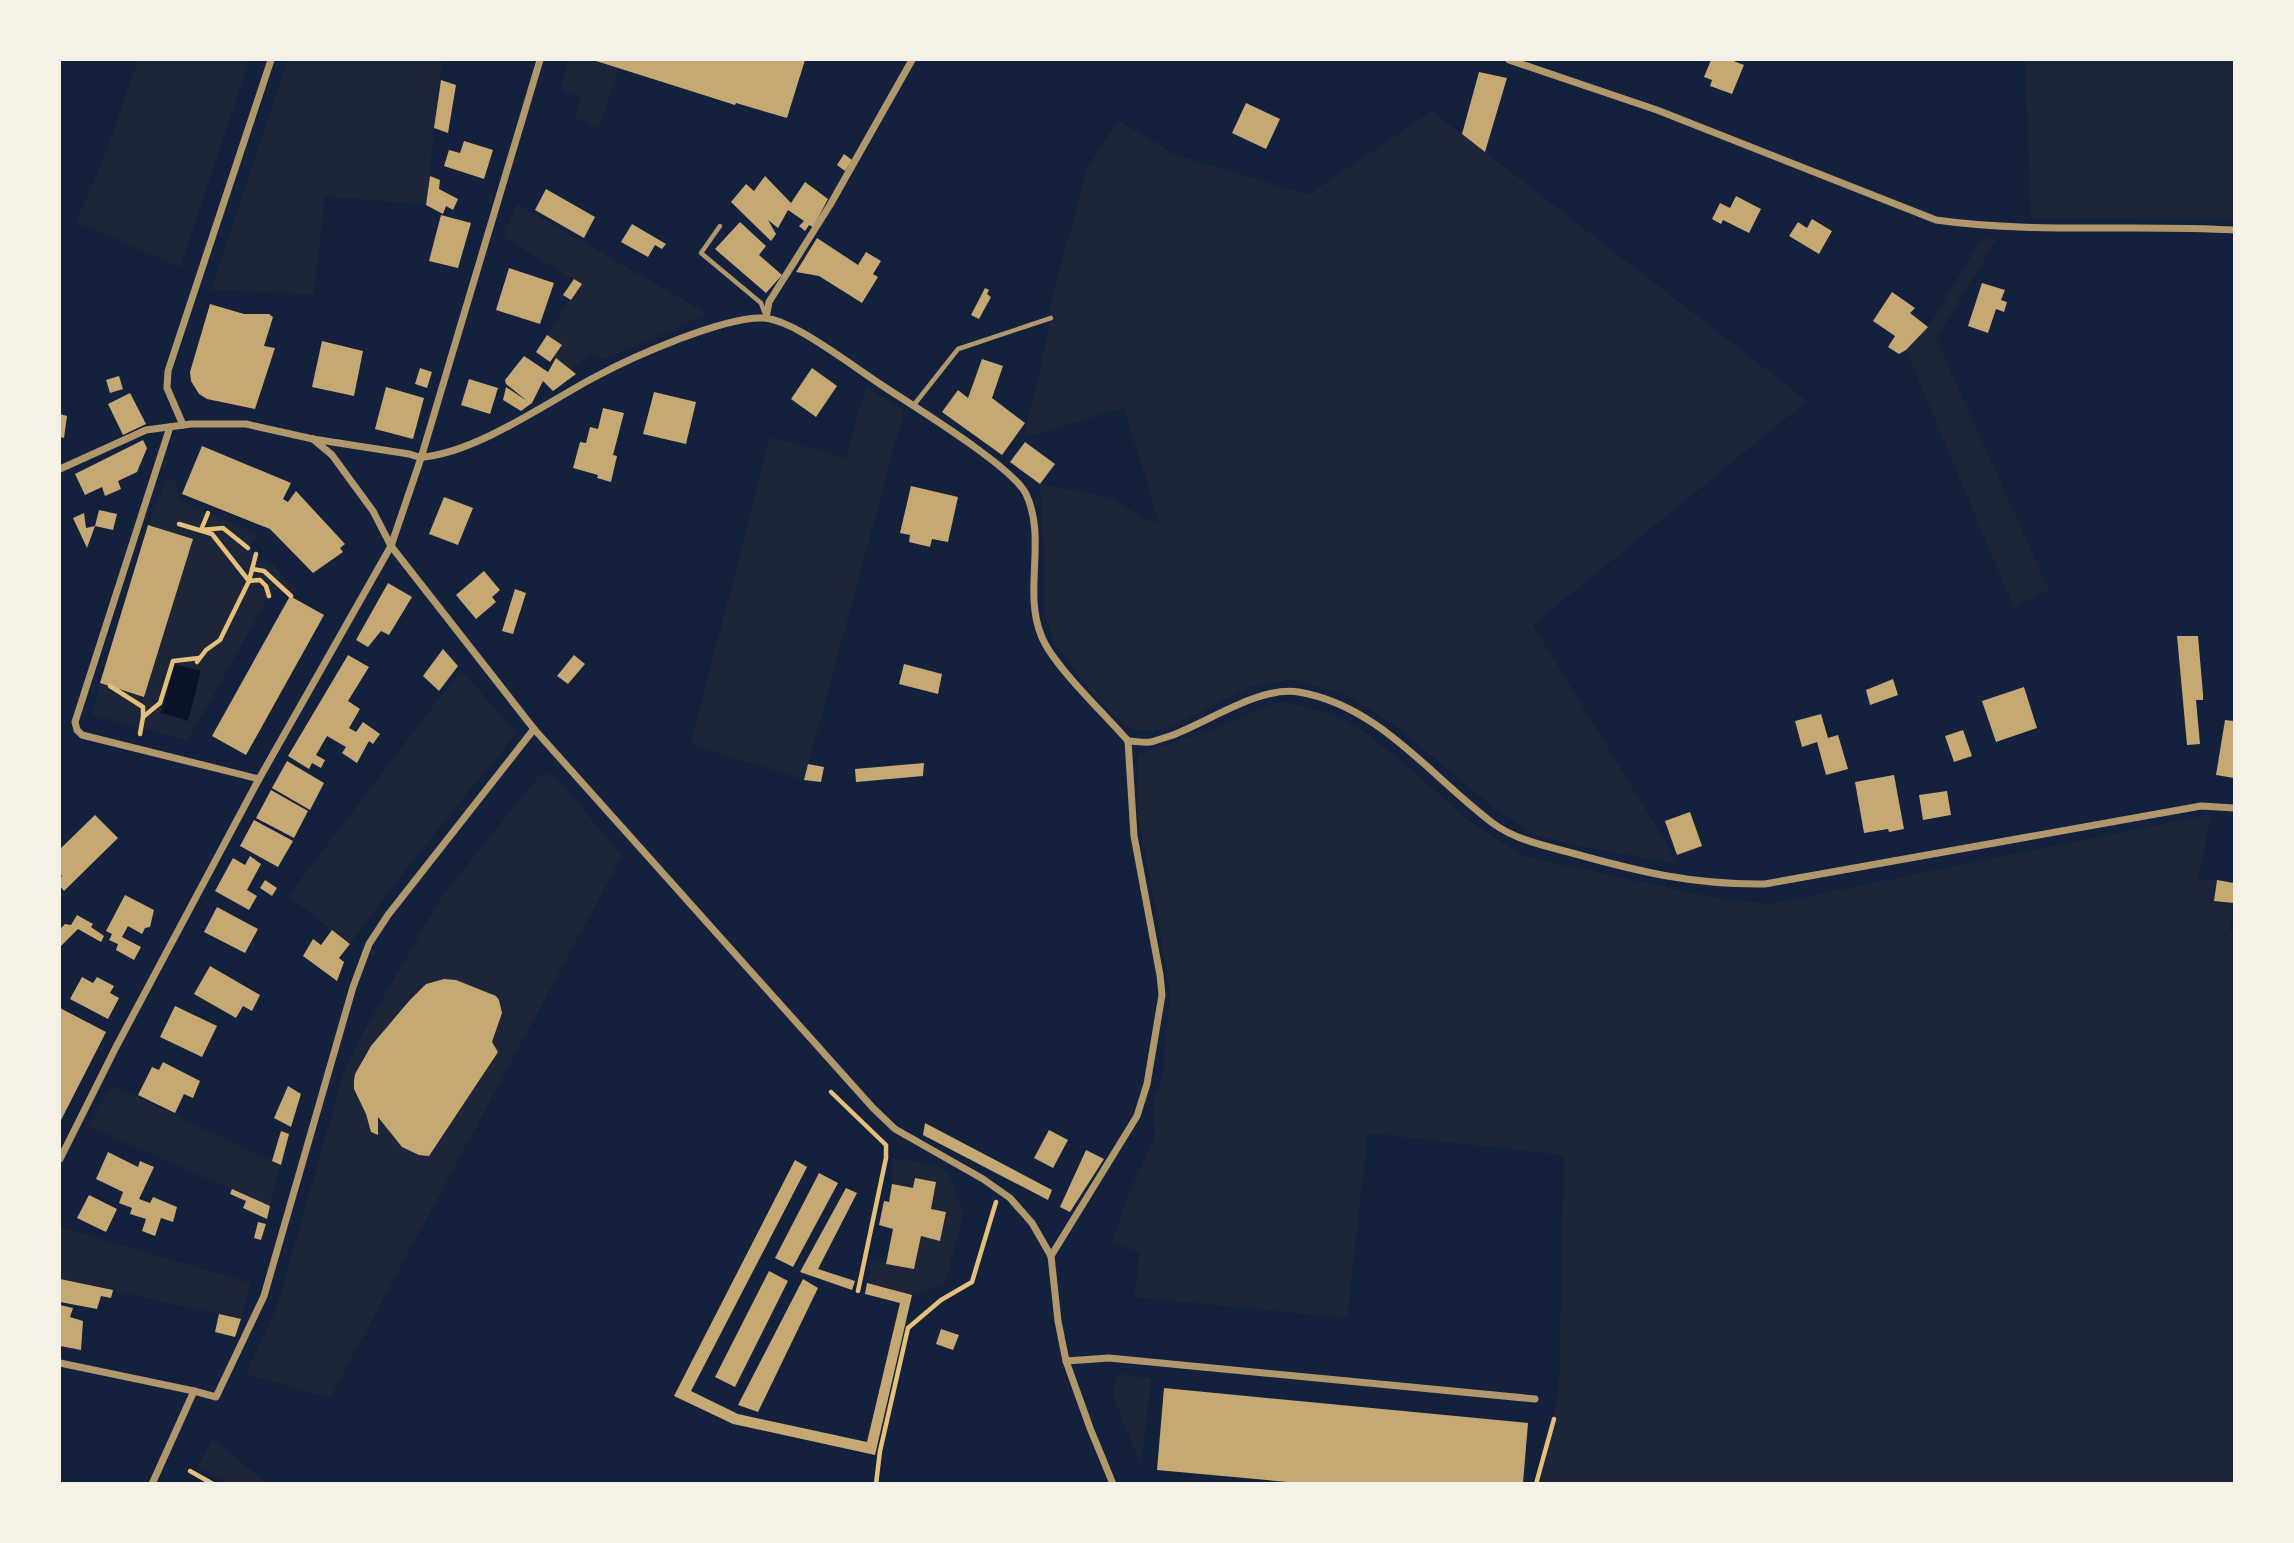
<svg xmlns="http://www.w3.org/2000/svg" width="2294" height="1543" viewBox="0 0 2294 1543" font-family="'Titillium Web',sans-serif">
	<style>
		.green { fill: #1d2539 }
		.water { fill: #0b132b }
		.building { fill: #c6a872 }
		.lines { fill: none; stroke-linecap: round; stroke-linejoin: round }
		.path { stroke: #e5c07b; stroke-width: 4.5 }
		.service { stroke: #b1986c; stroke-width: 4.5 }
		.minor { stroke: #b1986c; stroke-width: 7 }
	</style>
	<rect width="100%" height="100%" fill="#14213d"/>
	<g class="green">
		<polygon points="138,60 250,60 180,267 76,222 102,163"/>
		<polygon points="288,60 442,60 426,205 325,196 314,294 211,290"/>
		<polygon points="569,60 591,60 618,68 599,129 575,117 581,97 561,89"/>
		<polygon points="2025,60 2234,60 2234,220 2031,218"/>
		<polygon points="1432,111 1807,401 1533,625 1679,864 1572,845 1534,834 1493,807 1396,726 1347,695 1292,679 1250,687 1176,724 1161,730 1135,731 1115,717 1077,674 1054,641 1044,614 1044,557 1040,484 1107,497 1156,524 1159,522 1124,408 1024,438 1050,325 1051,318 1049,309 1087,169 1118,120 1174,154 1308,195"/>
		<polygon points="517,204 708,314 605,359 590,355 570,369 554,356 562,344 547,335 581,284 503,237"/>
		<polygon points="1982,238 1996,240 1936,339 2049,590 2014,608 1906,350 1928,327"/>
		<polygon points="866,386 904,411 804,780 691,744 770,437 846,458"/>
		<polygon points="167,478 178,483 175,490 180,492 178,500 260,535 248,548 259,557 273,564 294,589 291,596 273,589 188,740 92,715 100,683 145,696 193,539 148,525"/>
		<path d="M461 670 517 733C459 802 403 871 350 944L288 896Z"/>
		<polygon points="1285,702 1333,715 1362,730 1409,767 1466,819 1524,856 1714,898 1770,904 2211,814 2198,880 2217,880 2214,901 2234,903 2229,930 2234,931 2234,1483 1534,1483 1554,1419 1559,1384 1564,1155 1368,1133 1347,1318 1134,1297 1140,1252 1112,1243 1128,1195 1155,1137 1153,1096 1162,1081 1170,989 1138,815 1138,755 1212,730 1259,709"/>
		<polygon points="545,773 559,780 622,856 330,1398 246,1374 276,1309 344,1072 362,1035 440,899 539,776"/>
		<polygon points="111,1085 281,1165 270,1206 89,1127"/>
		<polygon points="892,1158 934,1165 949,1173 963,1214 945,1284 912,1295 867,1283 872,1260 914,1269 921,1236 940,1240 945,1212 931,1209 935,1182 916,1178 913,1188 892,1184"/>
		<polygon points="60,1227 251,1283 241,1319 60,1279"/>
		<polygon points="1117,1374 1151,1378 1141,1466 1112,1393"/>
		<polygon points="213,1438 266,1483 231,1483 197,1468"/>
	</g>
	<polygon class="water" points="175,664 201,671 188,721 161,713"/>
	<g class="building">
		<polygon points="593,60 805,60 787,118 736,103 735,105"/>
		<polygon points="1711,60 1731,60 1744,65 1732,94 1710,86 1712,80 1704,77"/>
		<polygon points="1479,72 1507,78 1485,152 1462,134"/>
		<polygon points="441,80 456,85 448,133 434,128"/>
		<polygon points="1246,103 1280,119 1266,149 1232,133"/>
		<polygon points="464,141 493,150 484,179 444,166 449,150 460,153"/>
		<polygon points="844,154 852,160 845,171 837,165"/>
		<polygon points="430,176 440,180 439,189 458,199 453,210 446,206 443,214 426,205"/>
		<polygon points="765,176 791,203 805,182 828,199 813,227 809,225 805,231 799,226 804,221 788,210 778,228 768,220 776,234 771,241 731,202 746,184 754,191"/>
		<polygon points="546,189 595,217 584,238 535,210"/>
		<polygon points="1736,196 1761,209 1749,233 1723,220 1721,224 1712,219 1720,203 1730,208"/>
		<polygon points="441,215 471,223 458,268 429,261"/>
		<polygon points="1812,219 1832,231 1819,254 1789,236 1798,222 1807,228"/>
		<polygon points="740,222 766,246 759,255 782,275 766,293 715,249"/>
		<polygon points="632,224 666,244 662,249 655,245 648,257 621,242"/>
		<polygon points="817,238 858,265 866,252 881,261 873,274 878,277 862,303 819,276 796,272"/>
		<polygon points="509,268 554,283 540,324 496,310"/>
		<polygon points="574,279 582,284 571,300 563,295"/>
		<polygon points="1982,283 2005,290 2001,300 2007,302 2004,312 1996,309 1988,333 1968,326"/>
		<polygon points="985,288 989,290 987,294 991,297 979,319 971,315"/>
		<polygon points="1892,292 1915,308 1910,313 1928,327 1906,350 1899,354 1888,347 1895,336 1873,321"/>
		<polygon points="210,304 244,314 269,314 273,317 264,346 275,348 255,409 207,399 199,394 191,381 190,372"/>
		<polygon points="547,335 562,345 550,362 536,352"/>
		<polygon points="322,341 363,351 354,396 312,387"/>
		<polygon points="524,356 548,372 556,358 576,374 553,391 543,381 532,403 521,411 503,400 506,387 527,401 506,384 505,380"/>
		<polygon points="982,359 1003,366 992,398 1025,423 1002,455 942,412 958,390 968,398"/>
		<polygon points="420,368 432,372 427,388 415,384"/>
		<polygon points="812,368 837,386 816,417 791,399"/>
		<polygon points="119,376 123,389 110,393 106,380"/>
		<polygon points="469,379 498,388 490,414 461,405"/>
		<polygon points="386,387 424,398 413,439 375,429"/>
		<polygon points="654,392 696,402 686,444 643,434"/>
		<polygon points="130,393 146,424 123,435 108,404"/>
		<polygon points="603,408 624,413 613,455 617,456 611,482 597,478 598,475 573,468 580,442 586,443 590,427 598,429"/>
		<polygon points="60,414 67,416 64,438 60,437"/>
		<polygon points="143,440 147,448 137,472 118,481 121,489 105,496 102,487 85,495 75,474"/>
		<polygon points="1025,442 1055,464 1040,484 1010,462"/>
		<polygon points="202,446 291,483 283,499 288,502 296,491 345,544 340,548 343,552 313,573 270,529 182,494"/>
		<polygon points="911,486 958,497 948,542 932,539 930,547 909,542 910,535 900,533"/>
		<polygon points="444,497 473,508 458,545 429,534"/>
		<polygon points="99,510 117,514 113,530 95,526"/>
		<polygon points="84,513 86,528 95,526 87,548 73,518"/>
		<polygon points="148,525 193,539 144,697 100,683"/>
		<polygon points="484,571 500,590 492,597 496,602 476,619 456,595"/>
		<polygon points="388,583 412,597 389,635 381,631 368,647 356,640"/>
		<polygon points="515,589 526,593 513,634 502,631"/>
		<polygon points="290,596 324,615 246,755 212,736"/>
		<polygon points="2177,636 2198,636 2203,694 2203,700 2196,700 2200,744 2187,745"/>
		<polygon points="443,649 458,666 439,691 423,676"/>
		<polygon points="348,655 369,667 348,701 360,709 349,728 356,732 363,722 380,734 373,744 369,741 357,763 342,753 346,747 327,736 316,755 325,760 321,768 312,763 309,769 288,756"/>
		<polygon points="574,655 585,664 568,684 557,676"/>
		<polygon points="904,664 942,674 938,694 899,684"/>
		<polygon points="1893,679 1898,695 1870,705 1866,690"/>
		<polygon points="2024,687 2037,728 1996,742 1982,701"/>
		<polygon points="1821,714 1828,738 1838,735 1848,769 1826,775 1817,742 1802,747 1795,721"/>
		<polygon points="2225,720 2234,721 2234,778 2216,775"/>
		<polygon points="1963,730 1972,756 1954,762 1945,736"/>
		<polygon points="287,761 324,783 310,810 272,788"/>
		<polygon points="924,763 923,776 856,782 855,769"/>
		<polygon points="808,764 824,767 821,782 804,780"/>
		<polygon points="1894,775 1904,829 1889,832 1888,829 1864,833 1855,782"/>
		<polygon points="271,790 308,811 294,838 256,818"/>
		<polygon points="1947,791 1951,815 1923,820 1919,795"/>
		<polygon points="1690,812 1702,846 1677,855 1665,821"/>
		<polygon points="95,815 118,838 64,891 60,886 60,878 62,876 60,874 60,849"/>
		<polygon points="254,820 293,841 278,867 240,846"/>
		<polygon points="250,856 261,864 247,890 257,896 249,910 215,891 233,858 245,865"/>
		<polygon points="265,880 277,888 272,896 260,888"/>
		<polygon points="2217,880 2234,883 2234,903 2214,901"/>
		<polygon points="125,895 154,910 150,927 145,928 142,934 128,926 122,937 141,947 134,960 116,950 118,944 109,940 112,934 106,931"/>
		<polygon points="217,907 258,929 245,953 204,932"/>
		<polygon points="77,915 93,924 91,927 104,936 101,942 78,929 60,947 60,929 65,924 71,925"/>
		<polygon points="332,930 350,944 339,958 344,962 337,981 303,956 313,939 321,945"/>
		<polygon points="210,966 260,995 252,1011 243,1006 236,1018 194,994"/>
		<polygon points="82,977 93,983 97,977 114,986 110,993 119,998 108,1019 70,999"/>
		<polygon points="444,979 456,980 496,996 499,1000 502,1013 492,1042 498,1052 429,1156 419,1155 402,1147 378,1117 378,1135 371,1132 366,1114 354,1089 354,1081 355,1074 371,1046 409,1001 426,984"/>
		<polygon points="175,1006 217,1026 202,1057 160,1037"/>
		<polygon points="60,1008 106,1032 60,1122"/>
		<polygon points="163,1062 200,1081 193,1098 184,1094 175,1113 138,1095 152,1067 159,1070"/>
		<polygon points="288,1086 301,1094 291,1127 274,1118"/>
		<polygon points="925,1123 1052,1190 1048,1200 923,1135"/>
		<polygon points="1049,1130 1068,1140 1053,1168 1034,1158"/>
		<polygon points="281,1131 289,1134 281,1165 272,1161"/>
		<polygon points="1086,1150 1104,1159 1070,1212 1060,1207"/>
		<polygon points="108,1152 138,1167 140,1161 154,1167 139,1199 150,1203 153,1197 177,1207 173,1222 161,1218 155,1236 142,1231 146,1219 130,1214 132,1208 119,1203 123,1192 96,1179"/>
		<polygon points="795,1160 807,1167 691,1391 738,1414 867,1442 900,1303 865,1294 867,1283 912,1295 875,1455 733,1424 674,1396"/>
		<polygon points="819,1173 838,1183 793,1267 775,1258"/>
		<polygon points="915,1178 936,1182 931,1209 946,1212 940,1241 921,1236 914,1269 886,1264 893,1229 879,1225 884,1201 889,1202 892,1184 913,1188"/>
		<polygon points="846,1188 857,1193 818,1269 855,1281 852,1290 800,1272"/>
		<polygon points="232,1189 270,1206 267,1219 243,1208 246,1201 230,1194"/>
		<polygon points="89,1195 117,1209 106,1232 77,1218"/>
		<polygon points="258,1222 266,1224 261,1240 254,1238"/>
		<polygon points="769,1271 788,1281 735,1387 715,1377"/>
		<polygon points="60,1279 113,1290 111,1298 101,1296 97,1309 60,1302"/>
		<polygon points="803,1279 818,1288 758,1412 738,1405"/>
		<polygon points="60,1305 73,1308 70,1317 83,1321 81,1350 60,1346"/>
		<polygon points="219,1314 241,1319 235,1337 215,1332"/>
		<polygon points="941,1329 959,1335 953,1350 936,1344"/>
		<polygon points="1164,1388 1528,1423 1523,1483 1298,1483 1157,1470"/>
	</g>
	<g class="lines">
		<g class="path">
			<polyline points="208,513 201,530 223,528 248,548"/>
			<polyline points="179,524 212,534 249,581 220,640 206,650 197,662"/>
			<polyline points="256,554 249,581 260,580 266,586 269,596"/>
			<polyline points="252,569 264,571 291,596"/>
			<polyline points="110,686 143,707 143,716"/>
			<polyline points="140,734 143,717 160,703 173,661 199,658"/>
			<polyline points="831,1092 886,1145 886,1158 858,1291"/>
			<polyline points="190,1471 213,1484"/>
			<polyline points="876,1484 880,1451 908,1328 941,1300 972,1282 996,1202"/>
			<polyline points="1536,1484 1554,1419"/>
		</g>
		<g class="service">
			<polyline points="720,226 701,253 761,303 765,314"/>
			<polyline points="913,406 958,349 1051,318"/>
		</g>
		<g class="minor">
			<path d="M1509 60 1657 110 1936 220C2035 234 2135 224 2234 230"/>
			<polyline points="766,318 769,302 830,205 912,60"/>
			<polyline points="183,425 167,388 168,371 271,60"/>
			<polyline points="170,427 75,722 77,730 82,735 259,779"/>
			<polyline points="313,439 332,455 373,511 391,546 534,729 873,1108 895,1129 983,1179 1010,1198 1032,1223 1051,1256 1058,1321 1066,1361 1090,1428 1113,1484"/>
			<path d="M60 469 146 430 191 424H246L313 439 409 454C413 455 419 458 424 457 479 451 546 403 595 377 632 357 724 316 764 318 776 319 793 327 803 333 831 349 856 368 883 386 913 406 1012 466 1026 494 1047 538 1023 591 1041 635 1052 665 1106 715 1128 741"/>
			<path d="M1128 741C1135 741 1143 743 1150 742 1156 741 1163 738 1170 736 1207 723 1260 685 1299 692 1380 706 1431 777 1494 824 1516 840 1546 846 1572 853 1640 872 1694 885 1765 884L2201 806 2234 808"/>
			<polyline points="60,1159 116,1047 259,779 391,546 421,458 540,60"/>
			<polyline points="1051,1256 1137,1116 1147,1084 1160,1007 1162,995 1160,975 1134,836 1128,741"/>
			<polyline points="1066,1361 1109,1358 1535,1399"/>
			<polyline points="60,1363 194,1391 152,1484"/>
			<polyline points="194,1391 216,1397 264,1296 353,987 369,944 388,915 534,729"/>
		</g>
	</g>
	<rect width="2294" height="1543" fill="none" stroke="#f6f1e7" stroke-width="122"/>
</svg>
